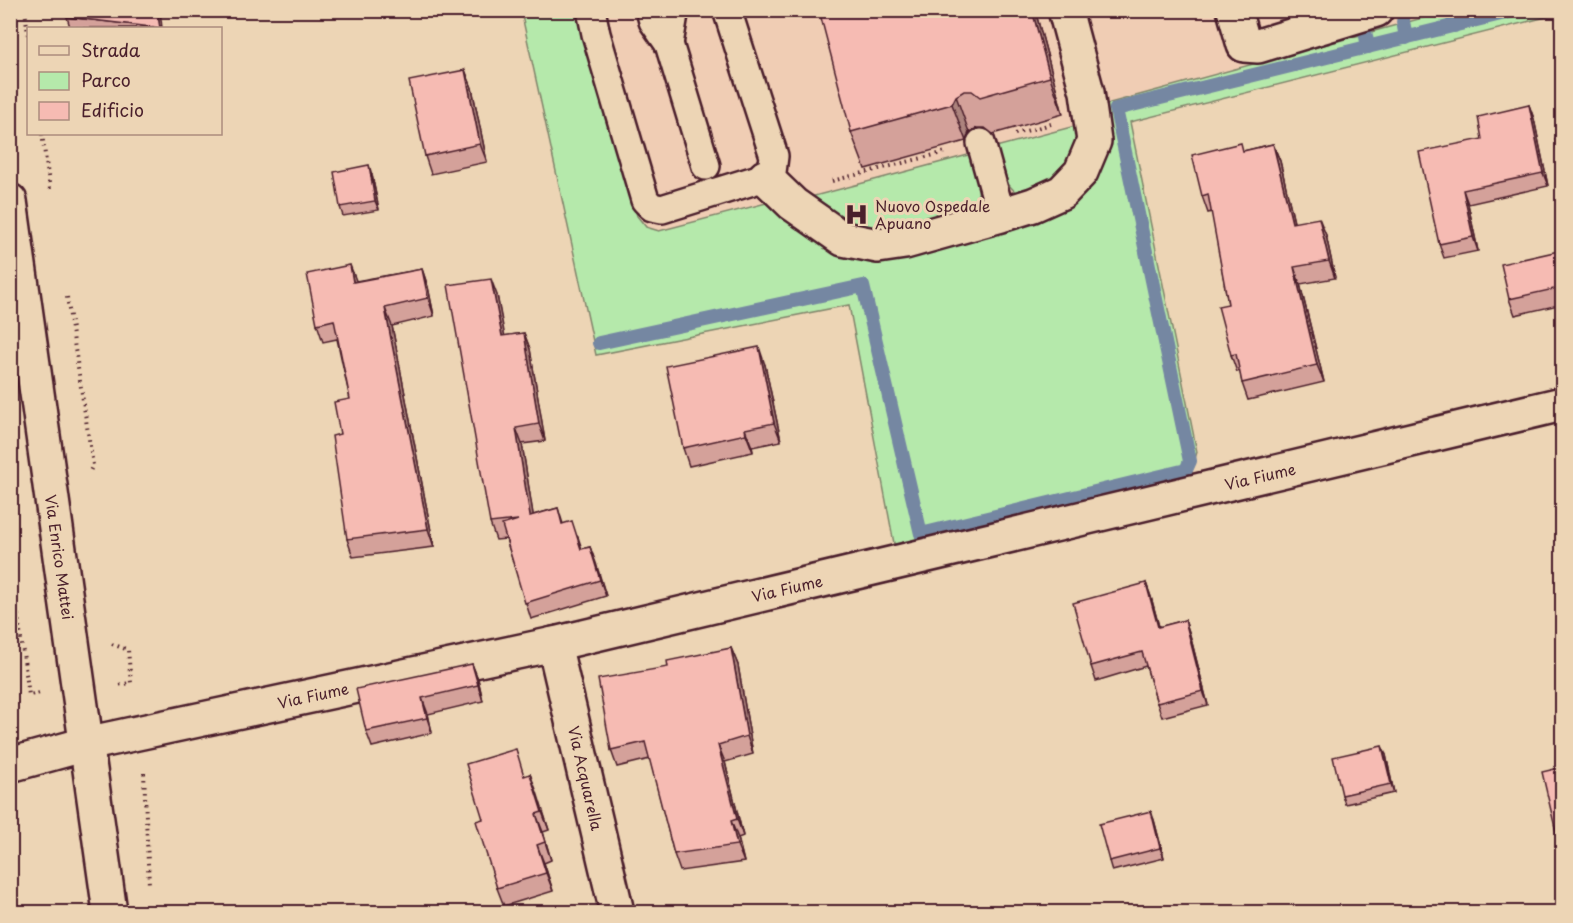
<svg xmlns="http://www.w3.org/2000/svg" width="1573" height="923" viewBox="0 0 1573 923" font-family="'Playpen Sans',sans-serif">
	<style>
		.built { fill: #f0cdb4 }
		.green { fill: #b5e9ab; stroke: #80846b; stroke-width: 1.5 }
		.lines { fill: none; stroke-linecap: round; stroke-linejoin: round }
		.stream { stroke: #7587a2; stroke-width: 14 }
		.lane-casing { stroke: #4a1f2b; stroke-width: 32 }
		.street-casing { stroke: #4a1f2b; stroke-width: 38 }
		.secondary-casing { stroke: #4a1f2b; stroke-width: 38 }
		.path { stroke: #4a1f2b; stroke-width: 4; stroke-dasharray: 1.5 4.5; stroke-linecap: butt }
		.lane { stroke: #edd5b5; stroke-width: 27 }
		.street { stroke: #edd5b5; stroke-width: 33 }
		.secondary { stroke: #edd5b5; stroke-width: 33 }
		.wall { fill: #d4a19a; stroke: #4a1f2b; stroke-width: 1.5 }
		.shaded-wall { fill: #ac837d; stroke: #4a1f2b; stroke-width: 1.5 }
		.building { fill: #f6bbb3; stroke: #4a1f2b; stroke-width: 1.5 }
		.labels { text-anchor: middle; dominant-baseline: central; stroke-width: 6; stroke-linejoin: round; paint-order: stroke }
		.poi-label { font-size: 15px; fill: #4a1f2b; stroke: #edd5b5; text-anchor: start }
		.street-label { font-size: 15px; fill: #4a1f2b; stroke: #edd5b5 }
	</style>
	<rect width="100%" height="100%" fill="#edd5b5"/>
	<filter id="ink" filterUnits="userSpaceOnUse"><feTurbulence type="fractalNoise" baseFrequency=".0167" numOctaves="2"/><feDisplacementMap in="SourceGraphic" scale="12" xChannelSelector="R" yChannelSelector="G"/><feConvolveMatrix kernelMatrix="1 2 1 2 8 2 1 2 1" color-interpolation-filters="sRGB"/></filter>
	<g filter="url(#ink)">
		<polygon class="built" points="1562,10 1562,13 1130,122 1197,452 896,554 849,305 596,355 521,11"/>
		<g class="green">
			<polygon points="1562,10 1562,13 1130,122 1197,452 1188,482 896,554 849,305 596,355 521,11 581,11 637,216 646,227 659,231 770,202 831,249 1044,214 1105,106 1110,103 1448,11"/>
			<polygon points="1079,125 1080,133 1062,177 1018,195 1000,175 992,148"/>
			<polygon points="972,154 979,184 978,194 970,208 891,233 843,222 803,199"/>
		</g>
		<g class="lines">
			<g class="stream">
				<polyline points="1453,10 1454,26"/>
				<polyline points="1403,21 1406,38"/>
				<polyline points="1365,31 1368,47"/>
				<polyline points="599,343 863,286 921,534 1186,470 1190,461 1116,109 1517,10"/>
			</g>
			<defs>
				<g id="lane">
					<polyline points="591,10 596,34 645,200 652,207 662,209 765,177 772,172 774,156 727,10"/>
					<polyline points="650,10 653,21 669,44 674,14 673,10"/>
					<polyline points="669,44 706,166"/>
					<polyline points="981,143 1001,215"/>
				</g>
				<g id="street">
					<polyline points="1234,10 1244,45 1258,46 1376,10"/>
					<polyline points="765,177 793,204 843,239 878,246 905,242 1001,215 1033,205 1062,192 1081,172 1094,141 1087,92 1065,10"/>
					<polyline points="554,644 617,912"/>
					<polyline points="10,765 86,744 554,644 1562,404"/>
				</g>
				<polyline id="secondary" points="10,201 110,912"/>
			</defs>
			<use href="#lane" class="lane-casing"/>
			<use href="#street" class="street-casing"/>
			<use href="#secondary" class="secondary-casing"/>
			<g class="path">
				<polyline points="25,10 28,35"/>
				<polyline points="42,134 50,189"/>
				<polyline points="1015,134 1051,124"/>
				<polyline points="832,181 946,152"/>
				<polyline points="67,297 93,465 89,473"/>
				<polyline points="10,561 29,695 41,693"/>
				<polyline points="112,644 128,650 131,683 117,685"/>
				<polyline points="144,773 149,885"/>
			</g>
			<use href="#lane" class="lane"/>
			<use href="#street" class="street"/>
			<use href="#secondary" class="secondary"/>
		</g>
		<g class="wall">
			<polygon points="1035,10 1063,114 993,134 985,128 977,128 969,132 966,141 865,169 851,132"/>
			<polygon points="1263,10 1277,10 1264,14"/>
			<polygon points="67,17 162,28 87,28 70,27"/>
			<polygon points="465,70 472,88 487,162 431,174 425,156"/>
			<polygon points="1529,105 1534,119 1548,186 1468,204 1478,251 1444,258 1439,244 1482,139"/>
			<polygon points="1273,144 1280,161 1294,223 1326,235 1335,278 1300,284 1324,382 1248,400 1242,383 1240,371 1237,372 1231,355 1228,304 1212,212 1208,213 1202,196 1244,151"/>
			<polygon points="372,175 379,210 343,216 340,207"/>
			<polygon points="1563,250 1563,304 1515,315 1509,299"/>
			<polygon points="422,269 428,287 434,316 392,326 434,547 353,557 347,539 340,434 350,399 337,339 323,342 317,324 356,281"/>
			<polygon points="497,295 504,336 524,333 530,349 545,441 522,444 533,515 558,508 563,524 578,537 582,549 590,547 606,596 531,619 506,539 496,540 490,523"/>
			<polygon points="765,365 781,441 752,447 753,452 689,466 683,448"/>
			<polygon points="1146,583 1151,597 1159,627 1185,620 1190,635 1208,705 1162,717 1157,703 1146,666 1096,681 1091,666"/>
			<polygon points="731,648 738,665 753,754 725,762 743,836 738,838 744,862 680,871 674,854 650,759 617,767 611,750 668,667"/>
			<polygon points="472,664 478,679 483,701 428,714 432,733 372,747 366,731"/>
			<polygon points="1386,755 1394,793 1345,804 1342,795"/>
			<polygon points="530,774 549,830 543,832 551,860 544,863 553,891 504,906 497,888 483,819 525,776"/>
			<polygon points="1154,820 1164,858 1112,871 1109,861"/>
		</g>
		<g class="shaded-wall">
			<polygon points="157,10 160,10 162,28 160,28"/>
			<polygon points="1032,10 1035,10 1063,114 1050,77"/>
			<polygon points="465,70 472,88 487,162 480,144"/>
			<polygon points="956,96 969,132 966,141 952,104"/>
			<polygon points="1529,105 1534,119 1548,186 1543,173"/>
			<polygon points="1273,144 1280,161 1298,240 1292,223"/>
			<polygon points="369,165 372,175 379,210 375,201"/>
			<polygon points="1463,190 1468,204 1478,251 1473,237"/>
			<polygon points="1319,218 1326,235 1335,278 1329,261"/>
			<polygon points="350,265 357,283 353,282"/>
			<polygon points="1294,267 1300,284 1324,382 1317,365"/>
			<polygon points="422,269 428,287 434,316 428,298"/>
			<polygon points="491,279 497,295 508,353 502,336"/>
			<polygon points="385,308 392,326 434,547 428,529"/>
			<polygon points="524,333 530,349 545,441 539,424"/>
			<polygon points="759,347 765,365 781,441 774,423"/>
			<polygon points="516,428 522,444 536,533 530,516"/>
			<polygon points="745,429 752,447 753,452 746,434"/>
			<polygon points="590,547 596,563 606,596 600,580"/>
			<polygon points="1146,583 1151,597 1163,641 1158,627"/>
			<polygon points="1185,620 1190,635 1208,705 1203,691"/>
			<polygon points="731,648 738,665 753,754 747,736"/>
			<polygon points="472,664 478,679 483,701 478,685"/>
			<polygon points="422,698 428,714 432,733 427,718"/>
			<polygon points="718,745 725,762 743,836 737,819"/>
			<polygon points="1382,746 1386,755 1394,793 1391,784"/>
			<polygon points="530,774 537,792 549,830 542,812"/>
			<polygon points="1151,811 1154,820 1164,858 1160,848"/>
			<polygon points="536,814 543,832 551,860 545,842"/>
			<polygon points="731,821 738,838 744,862 737,845"/>
			<polygon points="537,845 544,863 553,891 546,873"/>
		</g>
		<g class="building">
			<polygon points="66,10 157,10 160,28 67,17"/>
			<polygon points="819,10 1032,10 1050,77 980,97 972,91 964,91 956,96 952,104 851,132"/>
			<polygon points="465,70 480,144 425,156 409,81"/>
			<polygon points="1529,105 1543,173 1463,190 1473,237 1439,244 1419,152 1482,139 1478,117"/>
			<polygon points="1563,138 1563,173 1555,139"/>
			<polygon points="1241,143 1243,151 1273,144 1292,223 1319,218 1329,261 1294,267 1317,365 1242,383 1236,354 1231,355 1218,306 1228,304 1208,194 1202,196 1192,155"/>
			<polygon points="369,165 375,201 340,207 334,172"/>
			<polygon points="1563,250 1563,287 1509,299 1501,264"/>
			<polygon points="350,265 353,282 422,269 428,298 385,308 428,529 347,539 332,436 340,434 334,402 350,399 334,320 317,324 307,274"/>
			<polygon points="491,279 502,336 524,333 539,424 516,428 530,516 558,508 562,524 572,521 581,549 590,547 600,580 525,603 502,525 518,520 490,523 448,285"/>
			<polygon points="759,347 774,423 745,429 746,434 683,448 666,366"/>
			<polygon points="1146,583 1158,627 1185,620 1203,691 1157,703 1142,652 1091,666 1073,603"/>
			<polygon points="731,648 747,736 718,745 737,819 731,821 737,845 674,854 645,742 611,750 598,679 668,667 667,661"/>
			<polygon points="472,664 478,685 422,698 427,718 366,731 356,689"/>
			<polygon points="1382,746 1391,784 1342,795 1333,757"/>
			<polygon points="516,749 524,776 530,774 542,812 536,814 545,842 537,845 546,873 497,888 476,821 483,819 466,764"/>
			<polygon points="1563,767 1563,848 1560,849 1542,772"/>
			<polygon points="1151,811 1160,848 1109,861 1099,824"/>
		</g>
	</g>
	<defs>
		<symbol id="hospital-bare" viewBox="-9 -9 18 18"><path d="M-5-5h3v3.5h4V-5h3V5h-3V1.5h-4V5h-3Z" fill="#4a1f2b" stroke="#edd5b5" stroke-width="2.5" paint-order="stroke"/></symbol>
	</defs>
	<g fill-rule="evenodd">
		<use href="#hospital-bare" x="840" y="198" width="33" height="33"/>
	</g>
	<g class="labels">
		<g class="poi-label">
			<text x="875" y="205">Nuovo Ospedale<tspan x="875" dy="17">Apuano</tspan></text>
		</g>
		<g class="street-label">
			<text transform="translate(1260 476) rotate(-13)">Via Fiume</text>
			<text transform="translate(60 557) rotate(82)">Via Enrico Mattei</text>
			<text transform="translate(787 588) rotate(-13)">Via Fiume</text>
			<text transform="translate(313 695) rotate(-12)">Via Fiume</text>
			<text transform="translate(586 778) rotate(77)">Via Acquarella</text>
		</g>
	</g>
	<rect width="1573" height="923" fill="none" stroke="#edd5b5" stroke-width="36"/>
	<rect x="18" y="18" width="1537" height="887" fill="none" stroke="#4a1f2b" stroke-width="2" filter="url(#ink)"/>
	<rect x="27" y="27" width="195" height="108" fill="#edd5b5" stroke="#ac8c7e" stroke-width="1.5"/>
	<rect x="39" y="46" width="30" height="9" fill="#edd5b5" stroke="#ac8c7e" stroke-width="1.5"/>
	<text x="81" y="57" font-size="18" fill="#4a1f2b">Strada</text>
	<rect x="39" y="72" width="30" height="18" fill="#b5e9ab" stroke="#ac8c7e" stroke-width="1.5"/>
	<text x="81" y="87" font-size="18" fill="#4a1f2b">Parco</text>
	<rect x="39" y="102" width="30" height="18" fill="#f6bbb3" stroke="#ac8c7e" stroke-width="1.5"/>
	<text x="81" y="117" font-size="18" fill="#4a1f2b">Edificio</text>
</svg>
